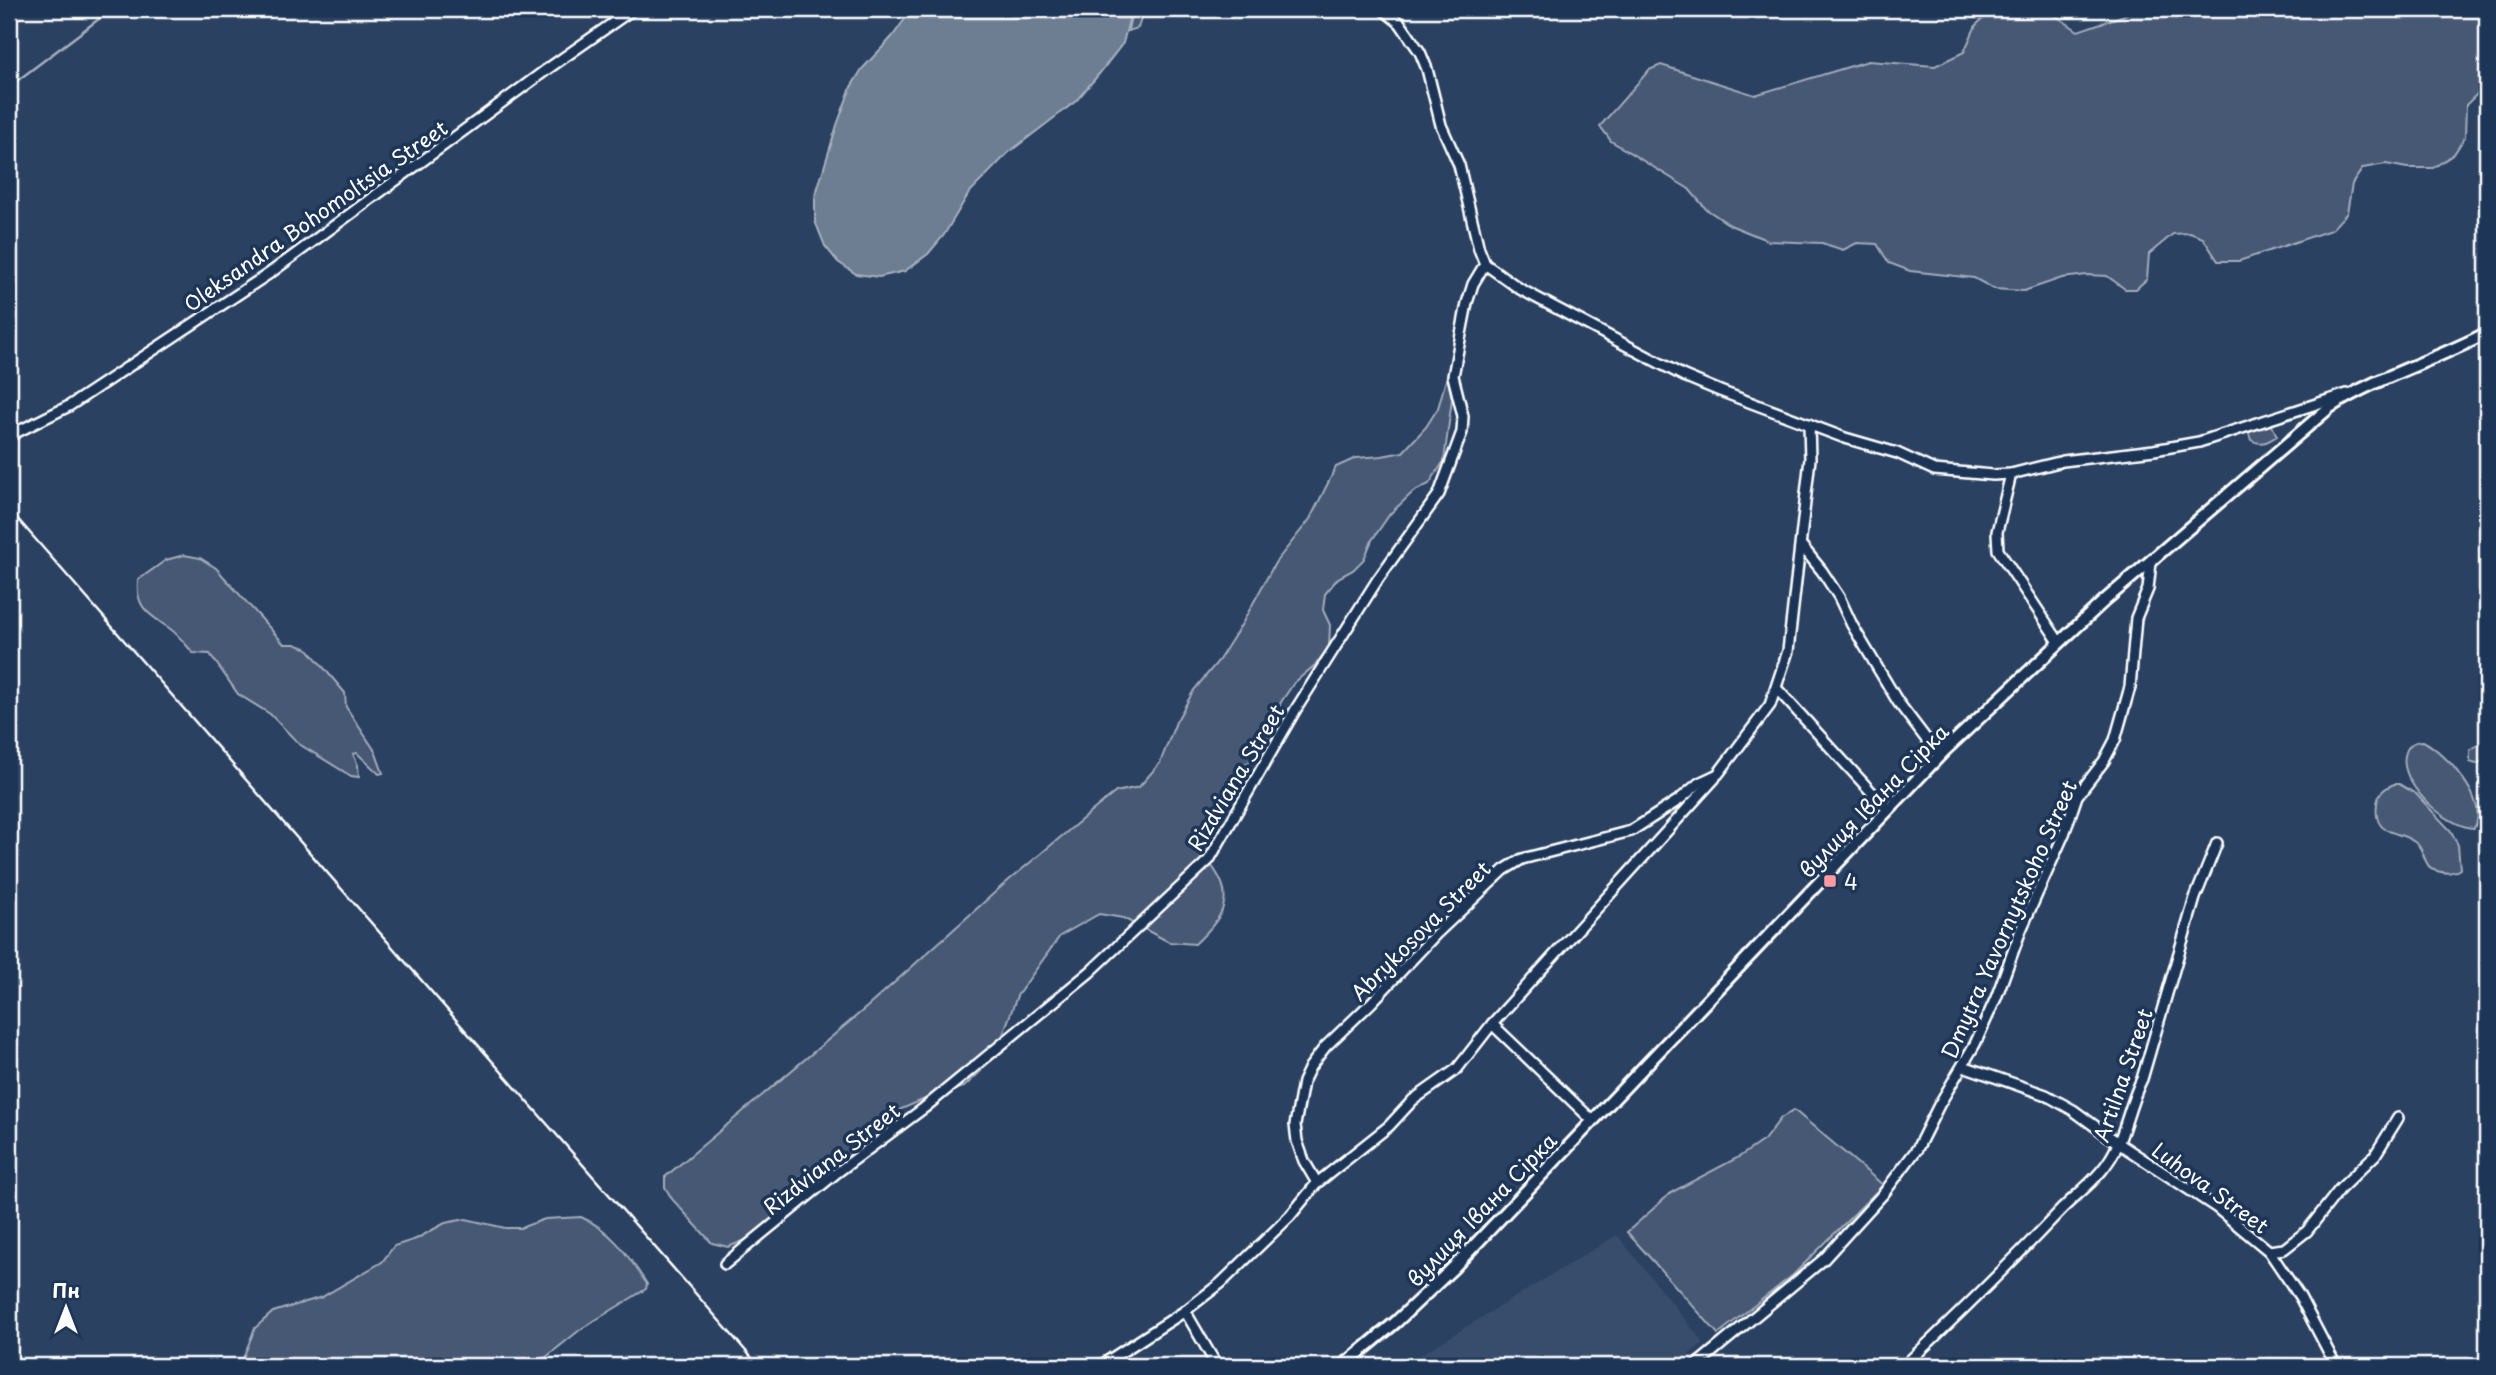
<svg xmlns="http://www.w3.org/2000/svg" width="2496" height="1375" viewBox="0 0 2496 1375" font-family="'Playpen Sans',sans-serif">
	<style>
		.built { fill: #394e6c }
		.green { fill: #465975; stroke: #a2acba; stroke-width: 2 }
		.water { fill: #6d7d92; stroke: #a7b1be; stroke-width: 2 }
		.lines { fill: none; stroke-linecap: round; stroke-linejoin: round }
		.stream { stroke: #a7b1be; stroke-width: 2.5 }
		.minor-casing { stroke: #fff; stroke-width: 14 }
		.tertiary-casing { stroke: #fff; stroke-width: 16 }
		.minor { stroke: #1d3557; stroke-width: 9 }
		.tertiary { stroke: #1d3557; stroke-width: 10 }
		.rail { stroke: #fff; stroke-width: 2.5 }
		.poi-dot { fill: #ff9aa2; stroke: #1d3557; stroke-width: 2.5 }
		.labels { text-anchor: middle; dominant-baseline: central; stroke-width: 7; stroke-linejoin: round; paint-order: stroke }
		.street-label { font-size: 21px; fill: #fff; stroke: #1d3557 }
		.poi-label { font-size: 21px; fill: #fff; stroke: #1d3557; text-anchor: start }
	</style>
	<rect width="100%" height="100%" fill="#2a4161"/>
	<filter id="ink" filterUnits="userSpaceOnUse"><feTurbulence type="fractalNoise" baseFrequency=".0143" numOctaves="2"/><feDisplacementMap in="SourceGraphic" scale="14" xChannelSelector="R" yChannelSelector="G"/><feConvolveMatrix kernelMatrix="1 2 1 2 8 2 1 2 1" color-interpolation-filters="sRGB"/></filter>
	<g filter="url(#ink)">
		<polygon class="built" points="1617,1235 1704,1343 1673,1366 1402,1366"/>
		<g class="green">
			<polygon points="1132,9 1144,9 1138,28 1128,31"/>
			<polygon points="1993,9 2046,9 2078,31 2122,16 2136,9 2487,9 2487,93 2478,93 2466,105 2465,137 2454,154 2433,168 2407,168 2386,164 2363,168 2352,184 2347,213 2331,230 2239,261 2218,261 2203,238 2190,233 2173,234 2149,254 2147,279 2136,289 2125,289 2107,276 2087,275 2062,278 2024,291 1994,289 1974,278 1910,271 1889,263 1877,244 1857,243 1843,250 1822,243 1769,241 1730,225 1706,209 1689,189 1611,141 1600,126 1649,70 1661,65 1755,95 1868,61 1935,66 1964,52 1976,25"/>
			<path d="M1447 376 1452 399 1444 461 1429 484 1413 492 1390 514 1372 540 1364 559 1353 570 1338 578 1325 594 1323 610 1330 625 1329 647 1315 665 1294 683 1281 702 1263 749 1233 776 1217 818 1199 838C1204 864 1209 858 1219 877 1235 905 1214 926 1195 944L1169 942 1123 918 1099 914 1060 936 1017 996 1000 1043 981 1071 964 1087 934 1095 892 1113 872 1131 846 1159 746 1240 728 1247 712 1243 672 1199 665 1187V1177L867 1007 1002 886 1098 806 1116 792 1139 787 1160 763 1176 722 1194 690 1219 660 1243 622 1275 563 1310 519 1336 467 1356 458 1382 456 1403 452 1426 427 1438 408Z"/>
			<path d="M2271 423 2277 436C2267 442 2261 446 2251 440L2248 431Z"/>
			<path d="M184 555 200 558 216 568 284 644H295L308 649 345 693 346 707 375 751 383 773 379 774 357 753 353 754 358 765 359 777 351 776 299 744 270 714 238 694 210 654 193 653C186 645 178 634 169 628 149 614 135 608 138 580L166 560Z"/>
			<polygon points="2487,713 2487,759 2476,764 2470,762 2470,750 2484,741"/>
			<path d="M2423 741C2445 752 2491 802 2474 828 2447 828 2395 781 2406 752 2409 744 2414 741 2423 741Z"/>
			<path d="M2394 784H2399L2416 794 2451 831 2458 845 2460 869C2451 875 2441 873 2431 869 2424 862 2424 852 2418 845 2402 828 2372 840 2377 803 2379 792 2385 788 2394 784Z"/>
			<polygon points="1794,1110 1883,1185 1793,1275 1718,1334 1627,1232 1672,1192 1739,1157 1764,1140 1781,1118"/>
			<path d="M581 1217C613 1231 628 1256 647 1284L646 1289 581 1329 535 1366H240L255 1328 273 1312 322 1297 382 1262 394 1246 416 1239 445 1223 466 1219 505 1228H520L545 1219Z"/>
			<polygon points="2268,1358 2298,1359 2305,1366 2227,1366"/>
		</g>
		<polygon class="water" points="912,9 1132,9 1123,43 1099,74 1076,101 1008,153 969,193 944,235 928,254 905,271 879,277 856,274 838,262 825,246 815,221 815,197 837,125 851,87 862,69 892,37"/>
		<g class="lines">
			<polyline class="stream" points="9,87 112,9"/>
			<defs>
				<g id="minor">
					<polyline points="1382,9 1400,23 1420,52 1427,69 1441,125 1459,165 1479,249 1485,264 1520,289 1684,376 1720,391 1845,438 1897,453 1934,470 1993,475 2011,474 2063,461 2154,450 2199,442 2347,394"/>
					<polyline points="9,436 69,406 270,273 546,70 633,9"/>
					<polyline points="2011,474 1997,532 1998,550 2059,642"/>
					<polyline points="1801,545 1822,571 1839,597 1852,625 1898,702 1939,756"/>
					<polyline points="1777,689 1888,810"/>
					<polyline points="1492,1024 1592,1120"/>
					<polyline points="1963,1066 2046,1095 2073,1110 2118,1143 2217,1208 2269,1251 2300,1297 2336,1366"/>
					<polyline points="1317,1183 1304,1161 1297,1141 1295,1125 1303,1082 1310,1067 1325,1047 1371,1003 1436,934 1504,870 1522,859 1631,831 1679,800 1699,783 1718,774 1770,705 1788,651 1810,459 1809,424"/>
					<polyline points="2269,1251 2284,1249 2307,1231 2340,1189 2375,1155 2398,1118"/>
					<polyline points="725,1264 835,1174 924,1108 1090,972 1209,860 1296,709 1378,579 1439,494 1462,432 1463,416 1453,376 1467,303 1473,284 1485,264"/>
					<polyline points="1185,1311 1217,1366"/>
					<polyline points="1100,1366 1185,1311 1221,1283 1290,1216 1317,1183 1389,1126 1413,1100 1457,1069 1492,1024 1715,778"/>
					<polyline points="1695,1366 1824,1259 1884,1193 1917,1149 1939,1105 1975,1044 1996,998 2021,930 2064,834 2077,796 2104,761 2115,740 2130,687 2136,618 2148,589 2151,562"/>
					<path d="M1904 1366C1957 1316 2009 1265 2059 1212 2075 1195 2095 1182 2108 1162 2124 1140 2129 1104 2142 1079L2195 898 2217 843"/>
				</g>
				<path id="tertiary" d="M1343 1366 1396 1322 1453 1268 1944 751 2104 601 2330 407C2379 376 2436 360 2487 333"/>
			</defs>
			<use href="#minor" class="minor-casing"/>
			<use href="#tertiary" class="tertiary-casing"/>
			<use href="#minor" class="minor"/>
			<use href="#tertiary" class="tertiary"/>
			<polyline class="rail" points="9,509 759,1366"/>
		</g>
	</g>
	<rect class="poi-dot" x="1823" y="874" width="14" height="14" rx="3.5"/>
	<g class="labels">
		<g class="street-label">
			<text transform="translate(315 215) rotate(-35)">Oleksandra Bohomoltsia Street</text>
			<text transform="translate(1235 777) rotate(-59)">Rizdviana Street</text>
			<text transform="translate(1873 800) rotate(-46)">вулиця Івана Сірка</text>
			<text transform="translate(2008 919) rotate(-66)">Dmytra Yavornytskoho Street</text>
			<text transform="translate(1420 930) rotate(-45)">Abrykosova Street</text>
			<text transform="translate(2122 1075) rotate(-71)">Artilna Street</text>
			<text transform="translate(831 1158) rotate(-38)">Rizdviana Street</text>
			<text transform="translate(2211 1187) rotate(36)">Luhova Street</text>
			<text transform="translate(1481 1209) rotate(-46)">вулиця Івана Сірка</text>
		</g>
		<g class="poi-label">
			<text x="1844" y="881">4</text>
		</g>
	</g>
	<rect width="2496" height="1375" fill="none" stroke="#1d3557" stroke-width="35"/>
	<rect x="18" y="18" width="2461" height="1340" fill="none" stroke="#fff" stroke-width="2.5" filter="url(#ink)"/>
	<g transform="translate(66 1308)" stroke="#1d3557" stroke-width="5" paint-order="stroke">
	<path d="M0-5L12 26L0 18L-12 26Z" fill="#ffffff"/>
	<text y="-10" font-size="19" font-weight="bold" text-anchor="middle" fill="#ffffff">Пн</text>
	</g>
</svg>
